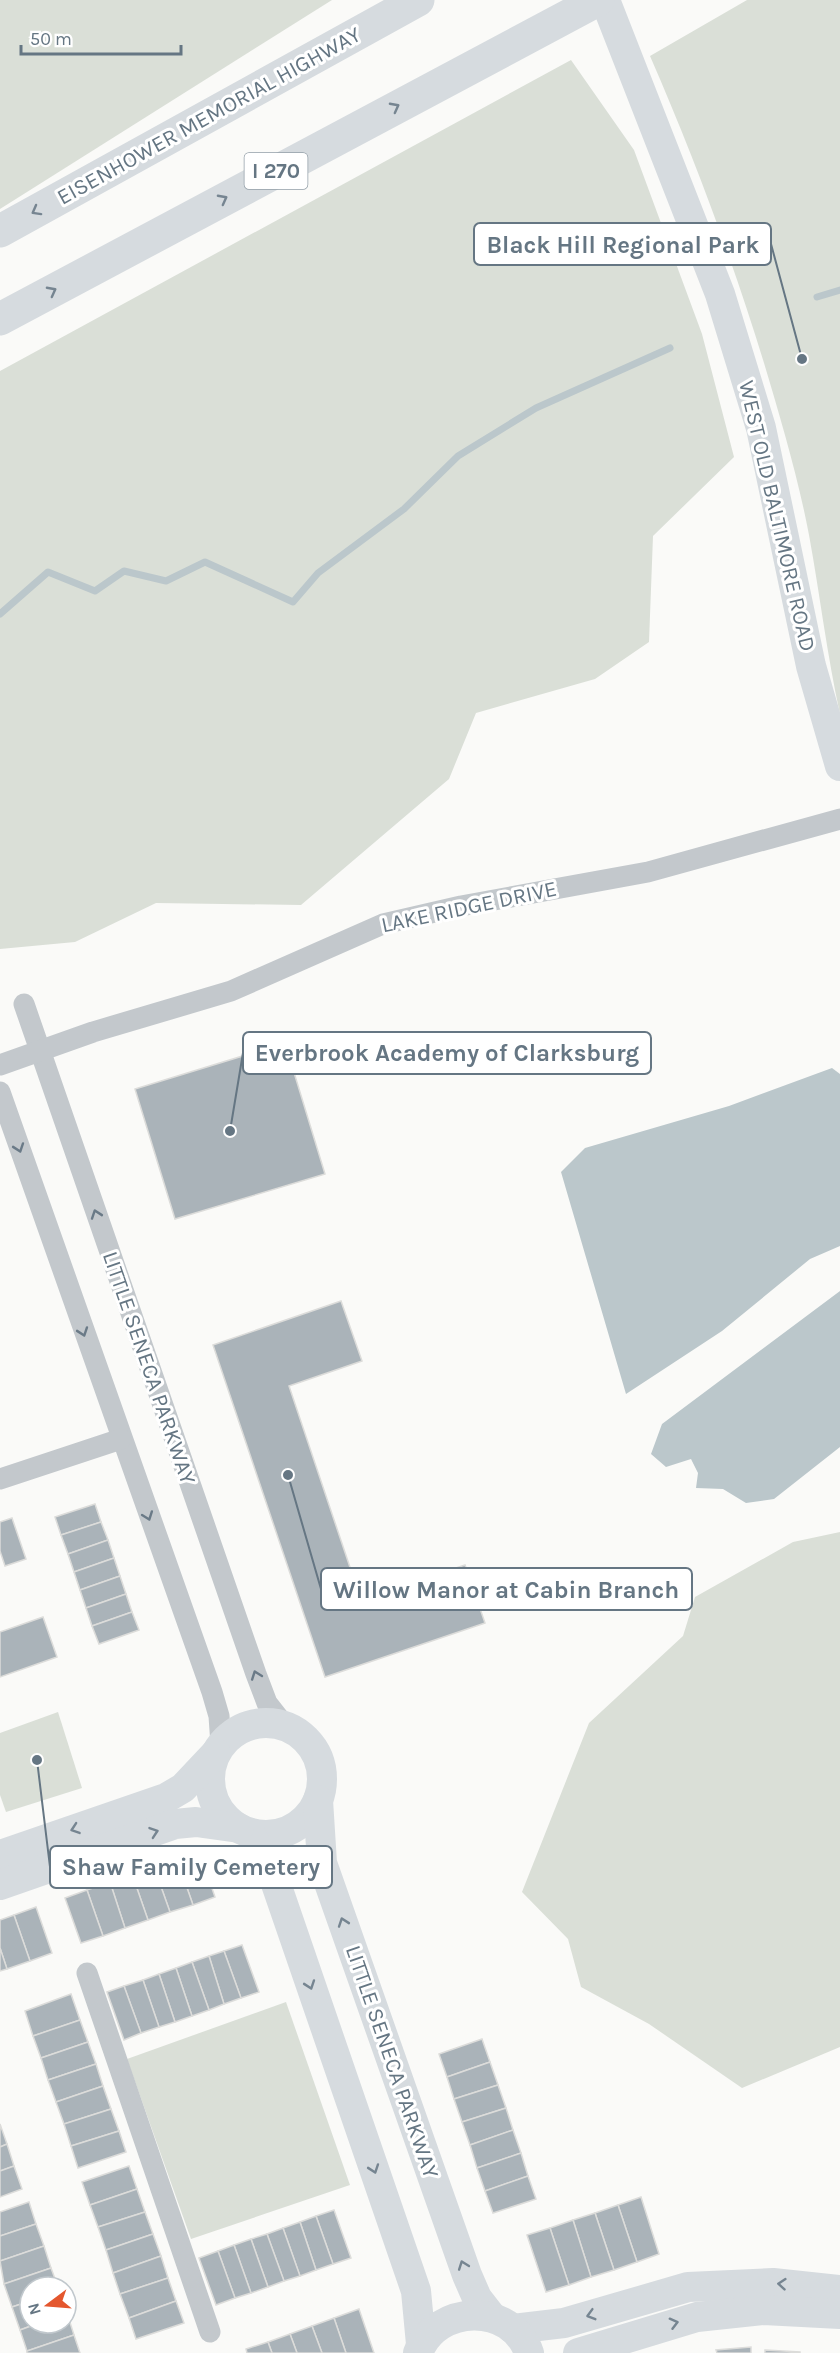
<svg xmlns="http://www.w3.org/2000/svg" width="840" height="2353" viewBox="0 0 840 2353" font-family="Karla,sans-serif">
	<style>
		.green { fill: #dadfd7 }
		.water { fill: #bbc7cb }
		.lines { fill: none; stroke-linecap: round; stroke-linejoin: round }
		.stream { stroke: #bbc7cb; stroke-width: 7 }
		.building { fill: #aab3b9; stroke: #dcdcda; stroke-width: 1.5 }
		.street { stroke: #c3c8cc; stroke-width: 21 }
		.secondary { stroke: #d6dbdf; stroke-width: 30 }
		.highway { stroke: #d6dbdf; stroke-width: 33 }
		.oneway { stroke: #768591 }
		.oneway2 { stroke: #6a7a87 }
		.labels { text-anchor: middle; dominant-baseline: central; stroke-width: 6; stroke-linejoin: round; paint-order: stroke }
		.shield { fill: #fff; stroke: #939fa8; stroke-width: 1.5 }
		.shield-label { font-size: 21px; font-weight: bold; fill: #657683 }
		.street-label { font-size: 22px; fill: #657683; stroke: #fff }
		.leader { fill: none; stroke: #657683; stroke-width: 2 }
		.callout-dot { fill: #657683; stroke: #fff; stroke-width: 2 }
		.callout { fill: #fff; stroke: #657683; stroke-width: 2 }
		.callout-label { font-size: 24px; text-anchor: middle; font-weight: bold; fill: #657683 }
	</style>
	<rect width="100%" height="100%" fill="#fafaf8"/>
	<g class="green">
		<polygon points="0,0 332,0 0,209"/>
		<path d="M747 0H840V714C827 655 820 595 809 535 798 477 781 420 764 363 732 259 694 157 650 56Z"/>
		<polygon points="571,60 634,150 702,334 734,457 653,536 649,642 595,679 476,713 449,779 301,905 156,903 75,942 0,949 0,371"/>
		<polygon points="840,1532 840,2047 742,2088 649,2024 581,1987 568,1939 522,1892 589,1723 683,1636 695,1597 793,1542"/>
		<polygon points="58,1712 82,1788 6,1812 0,1795 0,1733"/>
		<polygon points="286,2002 350,2185 191,2239 127,2059"/>
	</g>
	<g class="water">
		<polygon points="832,1068 840,1074 840,1246 810,1259 722,1331 626,1394 561,1172 585,1148 729,1106"/>
		<polygon points="840,1291 840,1447 774,1499 746,1503 723,1489 696,1488 698,1473 691,1459 666,1467 651,1454 662,1424"/>
	</g>
	<g class="lines">
		<g class="stream">
			<polyline points="817,297 840,290"/>
			<polyline points="0,614 48,572 95,591 124,571 166,581 205,562 293,602 318,573 404,509 458,456 536,408 670,348"/>
		</g>
	</g>
	<g class="building">
		<polygon points="285,1043 325,1174 175,1219 135,1089"/>
		<polygon points="341,1301 362,1361 289,1386 361,1600 465,1565 485,1623 325,1677 213,1345"/>
		<polygon points="95,1504 101,1522 61,1535 55,1517"/>
		<polygon points="12,1518 26,1559 5,1566 0,1551 0,1522"/>
		<polygon points="101,1522 108,1540 68,1554 61,1535"/>
		<polygon points="108,1540 114,1558 74,1572 68,1554"/>
		<polygon points="114,1558 120,1576 80,1590 74,1572"/>
		<polygon points="120,1576 126,1594 86,1608 80,1590"/>
		<polygon points="126,1594 132,1612 92,1626 86,1608"/>
		<polygon points="132,1612 139,1630 99,1644 92,1626"/>
		<polygon points="43,1617 57,1657 0,1677 0,1632"/>
		<polygon points="199,1851 215,1897 193,1905 177,1859"/>
		<polygon points="177,1859 193,1905 170,1912 154,1867"/>
		<polygon points="154,1867 170,1912 148,1920 132,1874"/>
		<polygon points="132,1874 148,1920 125,1928 110,1882"/>
		<polygon points="110,1882 125,1928 103,1936 87,1890"/>
		<polygon points="87,1890 103,1936 81,1943 65,1898"/>
		<polygon points="36,1907 52,1953 30,1961 14,1915"/>
		<polygon points="14,1915 30,1961 7,1969 0,1948 0,1920"/>
		<polygon points="242,1945 259,1992 241,1998 224,1951"/>
		<polygon points="0,1948 7,1969 0,1971"/>
		<polygon points="224,1951 241,1998 224,2004 209,1956"/>
		<polygon points="209,1956 224,2004 209,2010 192,1962"/>
		<polygon points="192,1962 209,2010 192,2016 176,1968"/>
		<polygon points="176,1968 192,2016 175,2022 159,1974"/>
		<polygon points="159,1974 175,2022 159,2027 143,1980"/>
		<polygon points="143,1980 159,2027 141,2033 124,1986"/>
		<polygon points="124,1986 141,2033 124,2040 107,1992"/>
		<polygon points="71,1994 80,2020 33,2036 25,2011"/>
		<polygon points="80,2020 88,2042 41,2058 33,2036"/>
		<polygon points="482,2039 490,2062 447,2077 439,2054"/>
		<polygon points="88,2042 96,2064 48,2080 41,2058"/>
		<polygon points="490,2062 498,2085 454,2099 447,2077"/>
		<polygon points="96,2064 103,2086 56,2102 48,2080"/>
		<polygon points="498,2085 506,2108 462,2122 454,2099"/>
		<polygon points="103,2086 111,2109 64,2124 56,2102"/>
		<polygon points="506,2108 513,2130 470,2145 462,2122"/>
		<polygon points="111,2109 119,2131 71,2146 64,2124"/>
		<polygon points="0,2124 7,2144 0,2147"/>
		<polygon points="513,2130 521,2153 477,2168 470,2145"/>
		<polygon points="119,2131 126,2152 78,2168 71,2146"/>
		<polygon points="7,2144 14,2166 0,2171 0,2147"/>
		<polygon points="521,2153 528,2176 485,2191 477,2168"/>
		<polygon points="14,2166 22,2189 0,2197 0,2171"/>
		<polygon points="129,2166 137,2189 90,2205 82,2182"/>
		<polygon points="528,2176 536,2199 493,2213 485,2191"/>
		<polygon points="137,2189 145,2212 98,2227 90,2205"/>
		<polygon points="641,2197 659,2254 637,2262 618,2205"/>
		<polygon points="29,2202 36,2224 0,2236 0,2212"/>
		<polygon points="618,2205 637,2262 614,2270 595,2213"/>
		<polygon points="334,2210 351,2258 333,2264 316,2216"/>
		<polygon points="145,2212 153,2234 106,2250 98,2227"/>
		<polygon points="595,2213 614,2270 591,2277 573,2220"/>
		<polygon points="316,2216 333,2264 316,2270 300,2222"/>
		<polygon points="573,2220 591,2277 569,2285 550,2228"/>
		<polygon points="300,2222 316,2270 300,2276 283,2228"/>
		<polygon points="36,2224 44,2246 0,2261 0,2236"/>
		<polygon points="283,2228 300,2276 284,2281 267,2234"/>
		<polygon points="550,2228 569,2285 546,2292 527,2235"/>
		<polygon points="153,2234 161,2256 113,2273 106,2250"/>
		<polygon points="267,2234 284,2281 268,2287 251,2239"/>
		<polygon points="251,2239 268,2287 251,2293 234,2245"/>
		<polygon points="234,2245 251,2293 235,2298 218,2251"/>
		<polygon points="44,2246 51,2268 4,2284 0,2261"/>
		<polygon points="218,2251 235,2298 216,2305 199,2258"/>
		<polygon points="161,2256 168,2278 120,2294 113,2273"/>
		<polygon points="51,2268 58,2287 30,2287 30,2301 12,2307 4,2284"/>
		<polygon points="168,2278 176,2301 129,2318 120,2294"/>
		<polygon points="30,2301 30,2323 39,2323 20,2330 12,2307"/>
		<polygon points="176,2301 184,2323 136,2339 129,2318"/>
		<polygon points="359,2309 374,2353 346,2353 334,2318"/>
		<polygon points="67,2313 74,2335 27,2351 20,2330 39,2323 66,2323"/>
		<polygon points="334,2318 346,2353 322,2353 312,2326"/>
		<polygon points="312,2326 322,2353 297,2353 290,2334"/>
		<polygon points="290,2334 297,2353 272,2353 268,2342"/>
		<polygon points="74,2335 80,2353 27,2353 27,2351"/>
		<polygon points="268,2342 272,2353 247,2353 246,2349"/>
		<polygon points="751,2347 751,2353 717,2353 716,2350"/>
		<polygon points="765,2350 800,2352 800,2353 765,2353"/>
	</g>
	<g class="lines">
		<g class="street">
			<polyline points="24,1004 256,1674 267,1703 285,1726"/>
			<polyline points="0,1065 93,1032 231,991 383,924 461,906 648,872 840,819"/>
			<polyline points="0,1092 212,1692 219,1716 221,1745"/>
			<polyline points="0,1479 121,1439"/>
			<polyline points="87,1973 210,2332"/>
		</g>
		<g class="secondary">
			<polyline points="605,0 720,294 761,428 811,666 840,766"/>
			<circle cx="266" cy="1779" r="56"/>
			<polyline points="318,1800 322,1863 467,2275 477,2298 491,2316"/>
			<polyline points="250,1833 274,1878 416,2291 421,2344"/>
			<polyline points="0,1855 166,1798 183,1788 216,1753"/>
			<polyline points="0,1885 175,1824 196,1822 239,1828"/>
			<polyline points="513,2329 564,2323 688,2287 773,2283 840,2290"/>
			<path d="M418 2353C436 2304 512 2302 529 2353"/>
			<polyline points="578,2353 697,2317 764,2310 840,2314"/>
		</g>
		<g class="highway">
			<polyline points="0,231 418,0"/>
			<polyline points="0,319 598,0"/>
		</g>
	</g>
	<defs><path id="oneway-chevron" d="M-2-3.5L2.5 0L-2 3.5" fill="none" stroke-width="1.6" stroke-linecap="round" stroke-linejoin="round" transform="scale(1.5)"/></defs>
	<g class="oneway">
		<use href="#oneway-chevron" transform="translate(395 107) rotate(-28)"/>
		<use href="#oneway-chevron" transform="translate(223 199) rotate(-28)"/>
		<use href="#oneway-chevron" transform="translate(36 211) rotate(151)"/>
		<use href="#oneway-chevron" transform="translate(52 291) rotate(-28)"/>
		<use href="#oneway-chevron" transform="translate(75 1829) rotate(161)"/>
		<use href="#oneway-chevron" transform="translate(154 1832) rotate(-19)"/>
		<use href="#oneway-chevron" transform="translate(343 1922) rotate(-109)"/>
		<use href="#oneway-chevron" transform="translate(310 1985) rotate(71)"/>
		<use href="#oneway-chevron" transform="translate(374 2169) rotate(71)"/>
		<use href="#oneway-chevron" transform="translate(463 2265) rotate(-110)"/>
		<use href="#oneway-chevron" transform="translate(782 2284) rotate(-175)"/>
		<use href="#oneway-chevron" transform="translate(591 2315) rotate(164)"/>
		<use href="#oneway-chevron" transform="translate(674 2323) rotate(-15)"/>
	</g>
	<g class="oneway2">
		<use href="#oneway-chevron" transform="translate(19 1148) rotate(71)"/>
		<use href="#oneway-chevron" transform="translate(96 1214) rotate(-109)"/>
		<use href="#oneway-chevron" transform="translate(83 1332) rotate(71)"/>
		<use href="#oneway-chevron" transform="translate(148 1516) rotate(70)"/>
		<use href="#oneway-chevron" transform="translate(256 1675) rotate(-110)"/>
	</g>
	<g class="labels">
		<rect class="shield" x="244.5" y="153" width="63" height="36" rx="4.5"/>
		<g class="shield-label">
			<text x="276" y="171">I 270</text>
		</g>
		<g class="street-label">
			<text transform="translate(209 116) rotate(-29)">EISENHOWER MEMORIAL HIGHWAY</text>
			<text transform="translate(777 516) rotate(77)">WEST OLD BALTIMORE ROAD</text>
			<text transform="translate(469 907) rotate(-12)">LAKE RIDGE DRIVE</text>
			<text transform="translate(149 1368) rotate(71)">LITTLE SENECA PARKWAY</text>
			<text transform="translate(392 2062) rotate(71)">LITTLE SENECA PARKWAY</text>
		</g>
	</g>
	<path class="leader" d="M802 359L771 244M230 1131L243 1053M288 1475L321 1589M37 1760L50 1867"/>
	<g class="callout-dot">
		<circle cx="802" cy="359" r="6"/>
		<circle cx="230" cy="1131" r="6"/>
		<circle cx="288" cy="1475" r="6"/>
		<circle cx="37" cy="1760" r="6"/>
	</g>
	<g class="callout">
		<rect x="474" y="223" width="297" height="42" rx="6"/>
		<rect x="243" y="1032" width="408" height="42" rx="6"/>
		<rect x="321" y="1568" width="371" height="42" rx="6"/>
		<rect x="50" y="1846" width="282" height="42" rx="6"/>
	</g>
	<g class="callout-label">
		<text x="623" y="253">Black Hill Regional Park</text>
		<text x="447" y="1061">Everbrook Academy of Clarksburg</text>
		<text x="506" y="1598">Willow Manor at Cabin Branch</text>
		<text x="191" y="1875">Shaw Family Cemetery</text>
	</g>
	<g transform="translate(48 2305) rotate(254)"><circle r="28" fill="#ffffff" stroke="#c1c8cd" stroke-width="1.5"/>
	<path d="M0-4.5L10 22L0 15L-10 22Z" fill="#e4572e"/>
	<text y="-9" font-size="16" font-weight="bold" text-anchor="middle" fill="#657683">N</text>
	</g>
	<path d="M21 45v9h160v-9" fill="none" stroke="#657683" stroke-width="3"/>
	<text x="30" y="45" font-size="18" fill="#657683" stroke="#ffffff" stroke-width="4.5" paint-order="stroke">50 m</text>
</svg>
